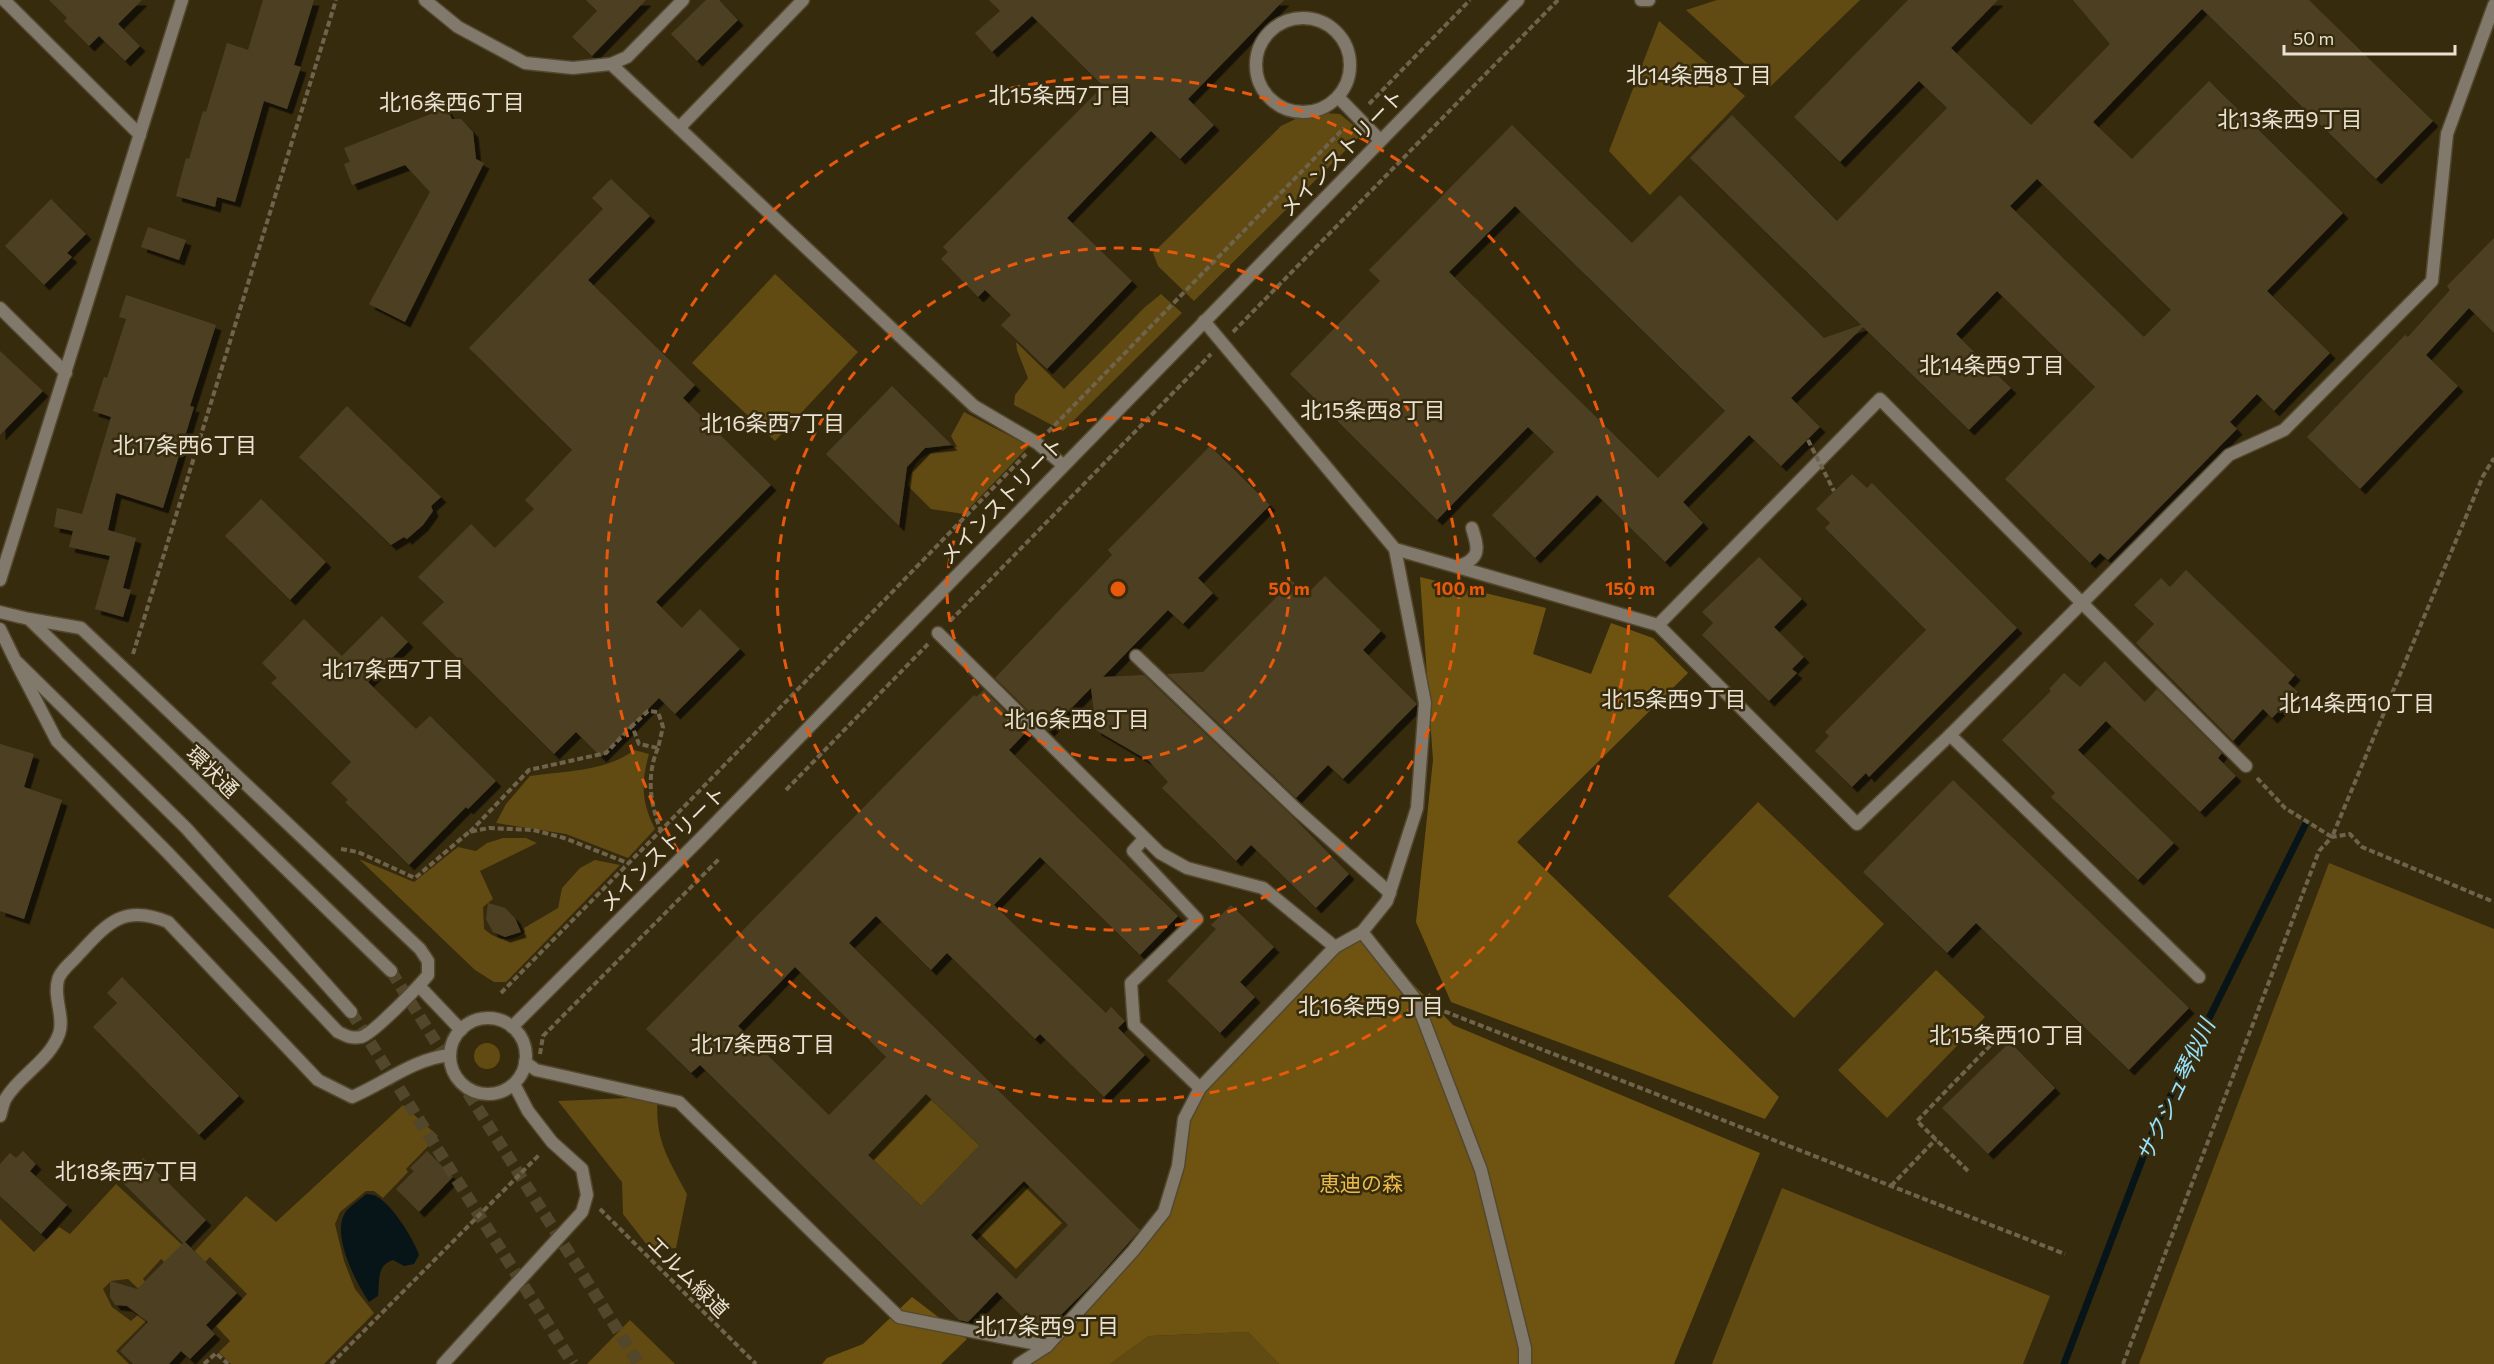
<svg xmlns="http://www.w3.org/2000/svg" width="2494" height="1364" viewBox="0 0 2494 1364" font-family="Commissioner,'Noto Sans JP',sans-serif">
	<style>
		.green { fill: #614b13 }
		.forest { fill: #6f5411 }
		.water { fill: #071519 }
		.lines { fill: none; stroke-linecap: round; stroke-linejoin: round }
		.stream { stroke: #071519; stroke-width: 7 }
		.building { fill: #4d4024; fill-rule: evenodd; filter: url(#shadow) }
		.tertiary-tunnel { stroke: #52462b; stroke-width: 12; stroke-dasharray: 12 6; stroke-linecap: butt }
		.service-casing { stroke: #53482d; stroke-width: 15 }
		.minor-casing { stroke: #53482d; stroke-width: 15 }
		.tertiary-casing { stroke: #53482d; stroke-width: 15 }
		.path { stroke: #6f644b; stroke-width: 4; stroke-dasharray: 6 3; stroke-linecap: butt }
		.service { stroke: #80796c; stroke-width: 12 }
		.minor { stroke: #80796c; stroke-width: 12 }
		.tertiary { stroke: #80796c; stroke-width: 12 }
		.path-bridge { stroke: #6f644b; stroke-width: 4; stroke-dasharray: 6 3; stroke-linecap: butt }
		.ring { fill: none; stroke: #e8590c; stroke-width: 3; stroke-dasharray: 10 8 }
		.labels { text-anchor: middle; dominant-baseline: central; stroke-width: 5; stroke-linejoin: round; paint-order: stroke }
		.street-label { font-size: 21px; fill: #e9e1d1; stroke: #372b0e }
		.park-label { font-size: 21px; fill: #eaba49; stroke: #372b0e }
		.neighbourhood-label { font-size: 22px; fill: #e9e1d1; stroke: #372b0e }
		.water-label { font-size: 22px; font-style: italic; fill: #97e3fd; stroke: #372b0e }
		.centre { fill: #e8590c; stroke: #372b0e; stroke-width: 3 }
		.ring-label { font-size: 18px; text-anchor: middle; font-weight: bold; fill: #e8590c; stroke: #372b0e; stroke-width: 5; stroke-linejoin: round; paint-order: stroke }
	</style>
	<defs>
		<filter id="shadow"><feDropShadow dx="5.5" dy="5.5" stdDeviation="0" flood-color="#0009"/></filter>
	</defs>
	<rect width="100%" height="100%" fill="#372b0e"/>
	<g class="green">
		<polygon points="1717,0 1860,0 1770,87 1686,10"/>
		<polygon points="1659,21 1745,96 1650,195 1609,151"/>
		<polygon points="1310,112 1340,114 1363,133 1194,301 1158,266 1153,253 1281,126"/>
		<polygon points="775,274 858,352 775,441 692,363"/>
		<polygon points="1161,294 1182,313 1063,431 1014,405 1015,395 1028,378 1017,350 1016,342 1064,389 1145,307"/>
		<path d="M964 412 1029 446 964 514 931 509 908 486C914 453 928 453 957 447L951 436Z"/>
		<path d="M634 750 649 754C641 783 641 801 655 829L628 858 566 834 496 823 506 804 530 776C563 771 606 772 634 750Z"/>
		<polygon points="1758,802 1884,924 1794,1018 1668,896"/>
		<path d="M503 838H526L537 843 480 871 493 899 483 907 484 929C498 941 510 943 525 932L524 928 558 908 562 888 580 868 595 860 620 865 506 982H494L475 970 359 859 414 882 458 847 476 851 487 843Z"/>
		<polygon points="2329,863 2494,929 2494,1364 2139,1364"/>
		<polygon points="1936,970 1985,1017 1887,1118 1838,1070"/>
		<circle cx="487" cy="1056" r="13"/>
		<path d="M658 1093C654 1138 666 1155 687 1194L676 1248 651 1250 623 1214 622 1182 558 1101 629 1098Z"/>
		<polygon points="926,1094 980,1145 921,1206 868,1155"/>
		<polygon points="403,1105 438,1136 406,1169 408,1172 383,1198 374,1191 366,1191 340,1212 335,1224 344,1261 355,1289 374,1313 324,1364 231,1364 219,1352 230,1341 216,1326 247,1294 210,1257 185,1282 161,1259 143,1279 154,1292 148,1298 128,1279 111,1281 103,1289 112,1307 131,1321 139,1314 146,1321 116,1351 129,1364 0,1364 0,1219 34,1252 59,1227 70,1234 116,1184 192,1254 246,1196 276,1222"/>
		<polygon points="1024,1186 1062,1223 1016,1269 978,1232"/>
		<polygon points="1782,1188 2050,1296 2023,1364 1712,1364"/>
		<polygon points="630,1320 675,1364 587,1364"/>
		<polygon points="1248,1332 1279,1364 1110,1364 1149,1336"/>
	</g>
	<g class="forest">
		<polygon points="1420,577 1546,608 1533,654 1591,674 1611,623 1653,638 1688,673 1517,842 1779,1097 1765,1119 1451,1002 1416,922 1433,760"/>
		<polygon points="1362,932 1453,1025 1760,1153 1674,1364 1279,1364 1248,1332 1149,1336 1110,1364 1019,1364 1027,1360 1164,1212 1184,1119 1200,1088 1335,947"/>
		<polygon points="912,1297 967,1339 941,1364 822,1364 827,1358 863,1344"/>
	</g>
	<path class="water" d="M366 1194C367 1194 376 1195 376 1196 391 1203 414 1239 419 1255L414 1264 404 1266 393 1260C376 1266 380 1280 378 1296L369 1302C356 1283 331 1234 345 1213 349 1206 360 1200 366 1194Z"/>
	<g class="lines">
		<polyline class="stream" points="2064,1364 2153,1131 2305,825"/>
	</g>
	<g class="building">
		<polygon points="49,0 142,0 118,24 140,46 125,61 99,36 89,46 64,21 67,18"/>
		<polygon points="263,0 314,0 294,65 301,67 287,109 264,101 235,202 217,197 215,207 176,196 186,158 189,159 203,111 206,112 227,43 248,50"/>
		<polygon points="586,0 646,0 592,56 572,37 597,11"/>
		<polygon points="706,0 719,0 738,20 697,61 671,34"/>
		<polygon points="989,0 1284,0 1188,99 1214,125 1180,159 1151,131 1067,218 1132,281 1047,369 1001,325 1011,315 985,290 978,297 941,259 948,252 943,247 1103,86 1032,16 992,52 975,33 1000,11"/>
		<path d="M1908 0H1998L1951 48 2031 125 2110 44 2073 0H2309L2433 121 2376 179 2202 9 2093 122 2132 159 2209 81 2343 213 2267 291 2330 353 2274 411 2257 394 2230 422 2237 429 2108 560 2100 553 2090 563 2005 479 2095 387 1997 291 1956 334 2011 388 1969 430 1863 327 1791 398 1820 427 1781 466 1749 435 1683 502 1703 523 1665 562 1597 495 1535 558 1492 515 1554 452 1528 427 1437 520 1290 374 1380 281 1369 270 1512 125 1632 243 1680 195 1824 338 1861 325 1690 158 1732 115 1837 221 1947 108 1919 81 1840 162 1794 117ZM2037 179 2171 310 2144 337 2010 206ZM1515 206 1725 411 1658 478 1449 272Z"/>
		<polygon points="446,108 452,119 461,119 473,132 476,159 484,163 405,322 369,304 430,192 405,165 352,185 344,164 350,162 344,148"/>
		<polygon points="611,179 650,216 588,280 695,385 683,398 771,485 656,602 682,628 700,609 740,649 675,714 659,698 601,757 576,732 554,754 422,623 444,602 418,577 471,524 495,548 534,509 525,500 572,450 469,348 603,209 592,198"/>
		<polygon points="51,199 86,234 67,253 72,257 44,285 5,246"/>
		<polygon points="148,227 186,240 179,260 141,247"/>
		<polygon points="2494,238 2494,333 2469,308 2426,355 2458,386 2360,489 2307,437 2405,335 2408,337 2450,290 2447,286"/>
		<polygon points="126,295 216,325 190,406 194,407 163,508 116,493 108,530 136,538 123,588 131,590 123,617 95,609 110,556 69,547 73,531 54,527 57,508 82,514 111,417 93,411 104,377 107,378 126,319 119,317"/>
		<polygon points="0,351 43,391 0,435"/>
		<polygon points="892,386 952,445 925,448 907,467 899,526 826,454"/>
		<polygon points="347,406 441,497 431,506 433,511 423,525 407,539 404,537 391,545 299,457"/>
		<polygon points="1210,446 1270,505 1198,578 1213,593 1183,624 1168,610 1103,677 1144,675 1297,821 1349,874 1316,908 1251,845 1236,861 1162,788 1168,782 1149,761 1096,730 1091,688 1049,731 995,678 1112,555 1108,550"/>
		<polygon points="1852,474 1867,488 1872,483 2017,628 1869,777 1866,773 1852,787 1815,751 1829,736 1825,732 1926,630 1825,528 1830,523 1816,509"/>
		<polygon points="261,499 326,562 290,600 225,536"/>
		<polygon points="1759,557 1802,599 1774,627 1804,657 1792,669 1797,673 1769,701 1702,635 1713,623 1702,612"/>
		<polygon points="2186,570 2295,675 2288,683 2298,692 2272,718 2263,709 2233,741 2136,643 2154,624 2134,605 2161,578 2170,587"/>
		<polygon points="1325,576 1381,631 1363,650 1417,704 1343,779 1328,765 1296,798 1167,674 1203,672 1292,581 1307,594"/>
		<polygon points="382,616 408,642 368,682 416,729 430,716 496,781 468,809 466,807 409,865 345,802 348,800 331,783 351,762 271,683 277,678 262,663 304,619 342,656"/>
		<polygon points="2105,661 2145,702 2157,689 2222,753 2218,758 2236,776 2200,812 2106,721 2078,750 2174,843 2138,880 2051,797 2055,793 2002,740 2051,691 2049,689 2064,673 2080,687"/>
		<path d="M984 690 1026 732 1009 750 1178 916 1140 955 1040 857 994 905 1106 1013 1111 1007 1125 1021 1118 1028 1145 1055 1104 1097 1040 1034 1035 1039 947 953 931 970 876 916 849 943 1140 1230 1094 1282 1041 1335 997 1292 968 1322 959 1320 700 1065 691 1073 646 1029 974 695 976 697ZM795 967 886 1057 829 1115 738 1026ZM926 1094 980 1145 921 1206 868 1155ZM1024 1181 1068 1225 1016 1279 971 1235Z"/>
		<polygon points="0,744 34,754 24,787 62,800 24,919 0,911"/>
		<polygon points="1953,780 2189,1008 2129,1070 1976,923 1947,953 1863,872"/>
		<polygon points="488,903 505,908 515,918 521,932 505,937 493,932 486,919"/>
		<polygon points="1231,905 1274,947 1240,982 1255,997 1220,1033 1167,981 1216,929 1211,925"/>
		<polygon points="122,977 239,1096 199,1135 93,1027 117,1003 107,993"/>
		<polygon points="2010,1042 2055,1088 1988,1154 1942,1108"/>
		<polygon points="23,1151 36,1164 30,1171 67,1205 41,1234 0,1196 0,1164 10,1153 16,1158"/>
		<polygon points="427,1151 453,1177 419,1212 396,1189 414,1171 410,1168"/>
		<polygon points="143,1158 206,1220 185,1242 237,1293 206,1325 215,1334 190,1359 181,1351 169,1364 133,1364 120,1351 148,1322 127,1306 115,1305 110,1297 110,1281 137,1289 183,1243 121,1181"/>
	</g>
	<g class="lines">
		<g class="tertiary-tunnel">
			<polyline points="391,971 639,1364"/>
			<polyline points="351,1012 573,1364"/>
		</g>
		<defs>
			<g id="service">
				<polyline points="425,0 458,27 525,63 573,68 611,64 627,57 683,0"/>
				<polyline points="1641,0 1649,0"/>
				<circle cx="1303" cy="65" r="47"/>
				<polyline points="611,64 974,406 1037,443 1063,465"/>
				<polyline points="1338,97 1380,140"/>
				<polyline points="679,128 803,0"/>
				<polyline points="1204,321 1395,549 1658,625 1880,399 2082,603 2229,455 2284,430 2432,281 2447,134 2494,5"/>
				<polyline points="1395,549 1425,703 1417,808 1387,901 1362,932 1416,1000 1481,1170 1525,1348 1525,1364"/>
				<path d="M1459 566C1482 558 1478 547 1472 528"/>
				<polyline points="1658,625 1857,824 1950,735 2082,603 2246,766"/>
				<polyline points="938,633 1160,853 1187,868 1263,888 1335,947"/>
				<polyline points="1136,656 1297,810 1390,893"/>
				<path d="M17 664 57 741 168 853 338 1032C346 1036 352 1039 361 1037 372 1035 419 986 428 975V961L420 949 81 628 29 619"/>
				<polyline points="1950,735 2199,977"/>
				<polyline points="1144,839 1133,851 1197,919 1131,983 1134,1025 1200,1088"/>
				<polyline points="419,986 461,1030"/>
				<circle cx="488" cy="1056" r="38"/>
				<polyline points="512,1027 698,841 1518,0"/>
				<polyline points="525,1062 536,1070 679,1102 899,1317 1047,1346"/>
				<path d="M0 1116C2 1110 3 1103 6 1098 20 1075 49 1061 59 1034 65 1017 53 998 58 980 60 971 72 962 78 955 107 924 123 903 168 922L318 1080 352 1097C385 1083 413 1059 450 1055"/>
				<polyline points="443,1364 582,1212 587,1195 582,1169 552,1142 528,1111 514,1084"/>
				<polyline points="1019,1364 1047,1346 1133,1251 1164,1212 1178,1166 1184,1119 1200,1088 1335,947 1362,932"/>
			</g>
			<g id="minor">
				<polyline points="4,0 140,135"/>
				<polyline points="0,308 66,373"/>
				<polyline points="0,580 182,0"/>
			</g>
			<g id="tertiary">
				<polyline points="0,612 29,619 391,971"/>
				<polyline points="0,629 15,660 186,828 351,1012"/>
			</g>
		</defs>
		<use href="#service" class="service-casing"/>
		<use href="#minor" class="minor-casing"/>
		<use href="#tertiary" class="tertiary-casing"/>
		<g class="path">
			<polyline points="1369,104 1470,0"/>
			<polyline points="1233,332 1558,0"/>
			<polyline points="1048,432 1344,128"/>
			<polyline points="950,621 1211,354"/>
			<polyline points="133,654 336,0"/>
			<path d="M658 748C646 776 650 803 661 831"/>
			<polyline points="2257,778 2285,808 2332,837 2483,476 2494,458"/>
			<polyline points="786,790 928,644"/>
			<polyline points="470,832 529,770 606,753 632,726 639,744 658,748 663,727 658,712 648,711 632,726"/>
			<polyline points="341,849 358,852 415,878 469,832 489,828 533,830 564,838 628,863"/>
			<polyline points="501,993 674,817 1026,454"/>
			<polyline points="1436,1008 2065,1254"/>
			<polyline points="540,1054 543,1036 719,859"/>
			<polyline points="1968,1171 1917,1121 2003,1032"/>
			<polyline points="1891,1186 1936,1139"/>
			<polyline points="600,1209 756,1364"/>
			<polyline points="204,1364 216,1353 228,1364"/>
			<polyline points="331,1364 540,1154"/>
			<polyline points="2123,1364 2319,851 2332,837 2350,834 2362,847 2494,902"/>
		</g>
		<use href="#service" class="service"/>
		<use href="#minor" class="minor"/>
		<use href="#tertiary" class="tertiary"/>
		<polyline class="path-bridge" points="1808,440 1834,491"/>
	</g>
	<g class="ring">
		<circle cx="1118" cy="589" r="171"/>
		<circle cx="1118" cy="589" r="341"/>
		<circle cx="1118" cy="589" r="512"/>
	</g>
	<g class="labels">
		<g class="street-label">
			<text transform="translate(1341 152) rotate(-46)">メインストリート</text>
			<text transform="translate(1001 500) rotate(-46)">メインストリート</text>
			<text transform="translate(213 771) rotate(44)">環状通</text>
			<text transform="translate(662 848) rotate(-45)">メインストリート</text>
			<text transform="translate(689 1276) rotate(45)">エルム緑道</text>
		</g>
		<g class="park-label">
			<text x="1361" y="1182">恵迪の森</text>
		</g>
		<g class="neighbourhood-label">
			<text x="1699" y="74">北14条西8丁目</text>
			<text x="1060" y="94">北15条西7丁目</text>
			<text x="452" y="101">北16条西6丁目</text>
			<text x="2290" y="118">北13条西9丁目</text>
			<text x="1992" y="364">北14条西9丁目</text>
			<text x="1373" y="409">北15条西8丁目</text>
			<text x="773" y="422">北16条西7丁目</text>
			<text x="185" y="444">北17条西6丁目</text>
			<text x="393" y="668">北17条西7丁目</text>
			<text x="1674" y="698">北15条西9丁目</text>
			<text x="2357" y="702">北14条西10丁目</text>
			<text x="1077" y="718">北16条西8丁目</text>
			<text x="1371" y="1005">北16条西9丁目</text>
			<text x="2007" y="1034">北15条西10丁目</text>
			<text x="763" y="1043">北17条西8丁目</text>
			<text x="127" y="1170">北18条西7丁目</text>
			<text x="1047" y="1325">北17条西9丁目</text>
		</g>
		<g class="water-label">
			<text transform="translate(2175 1090) rotate(-65)">サクシュ琴似川</text>
		</g>
	</g>
	<circle cx="1118" cy="589" r="9" class="centre"/>
	<g class="ring-label">
		<text x="1289" y="595">50 m</text>
		<text x="1459" y="595">100 m</text>
		<text x="1630" y="595">150 m</text>
	</g>
	<path d="M2284 45v9h171v-9" fill="none" stroke="#e9e1d1" stroke-width="3"/>
	<text x="2293" y="45" font-size="18" fill="#e9e1d1" stroke="#372b0e" stroke-width="4.5" paint-order="stroke">50 m</text>
</svg>
